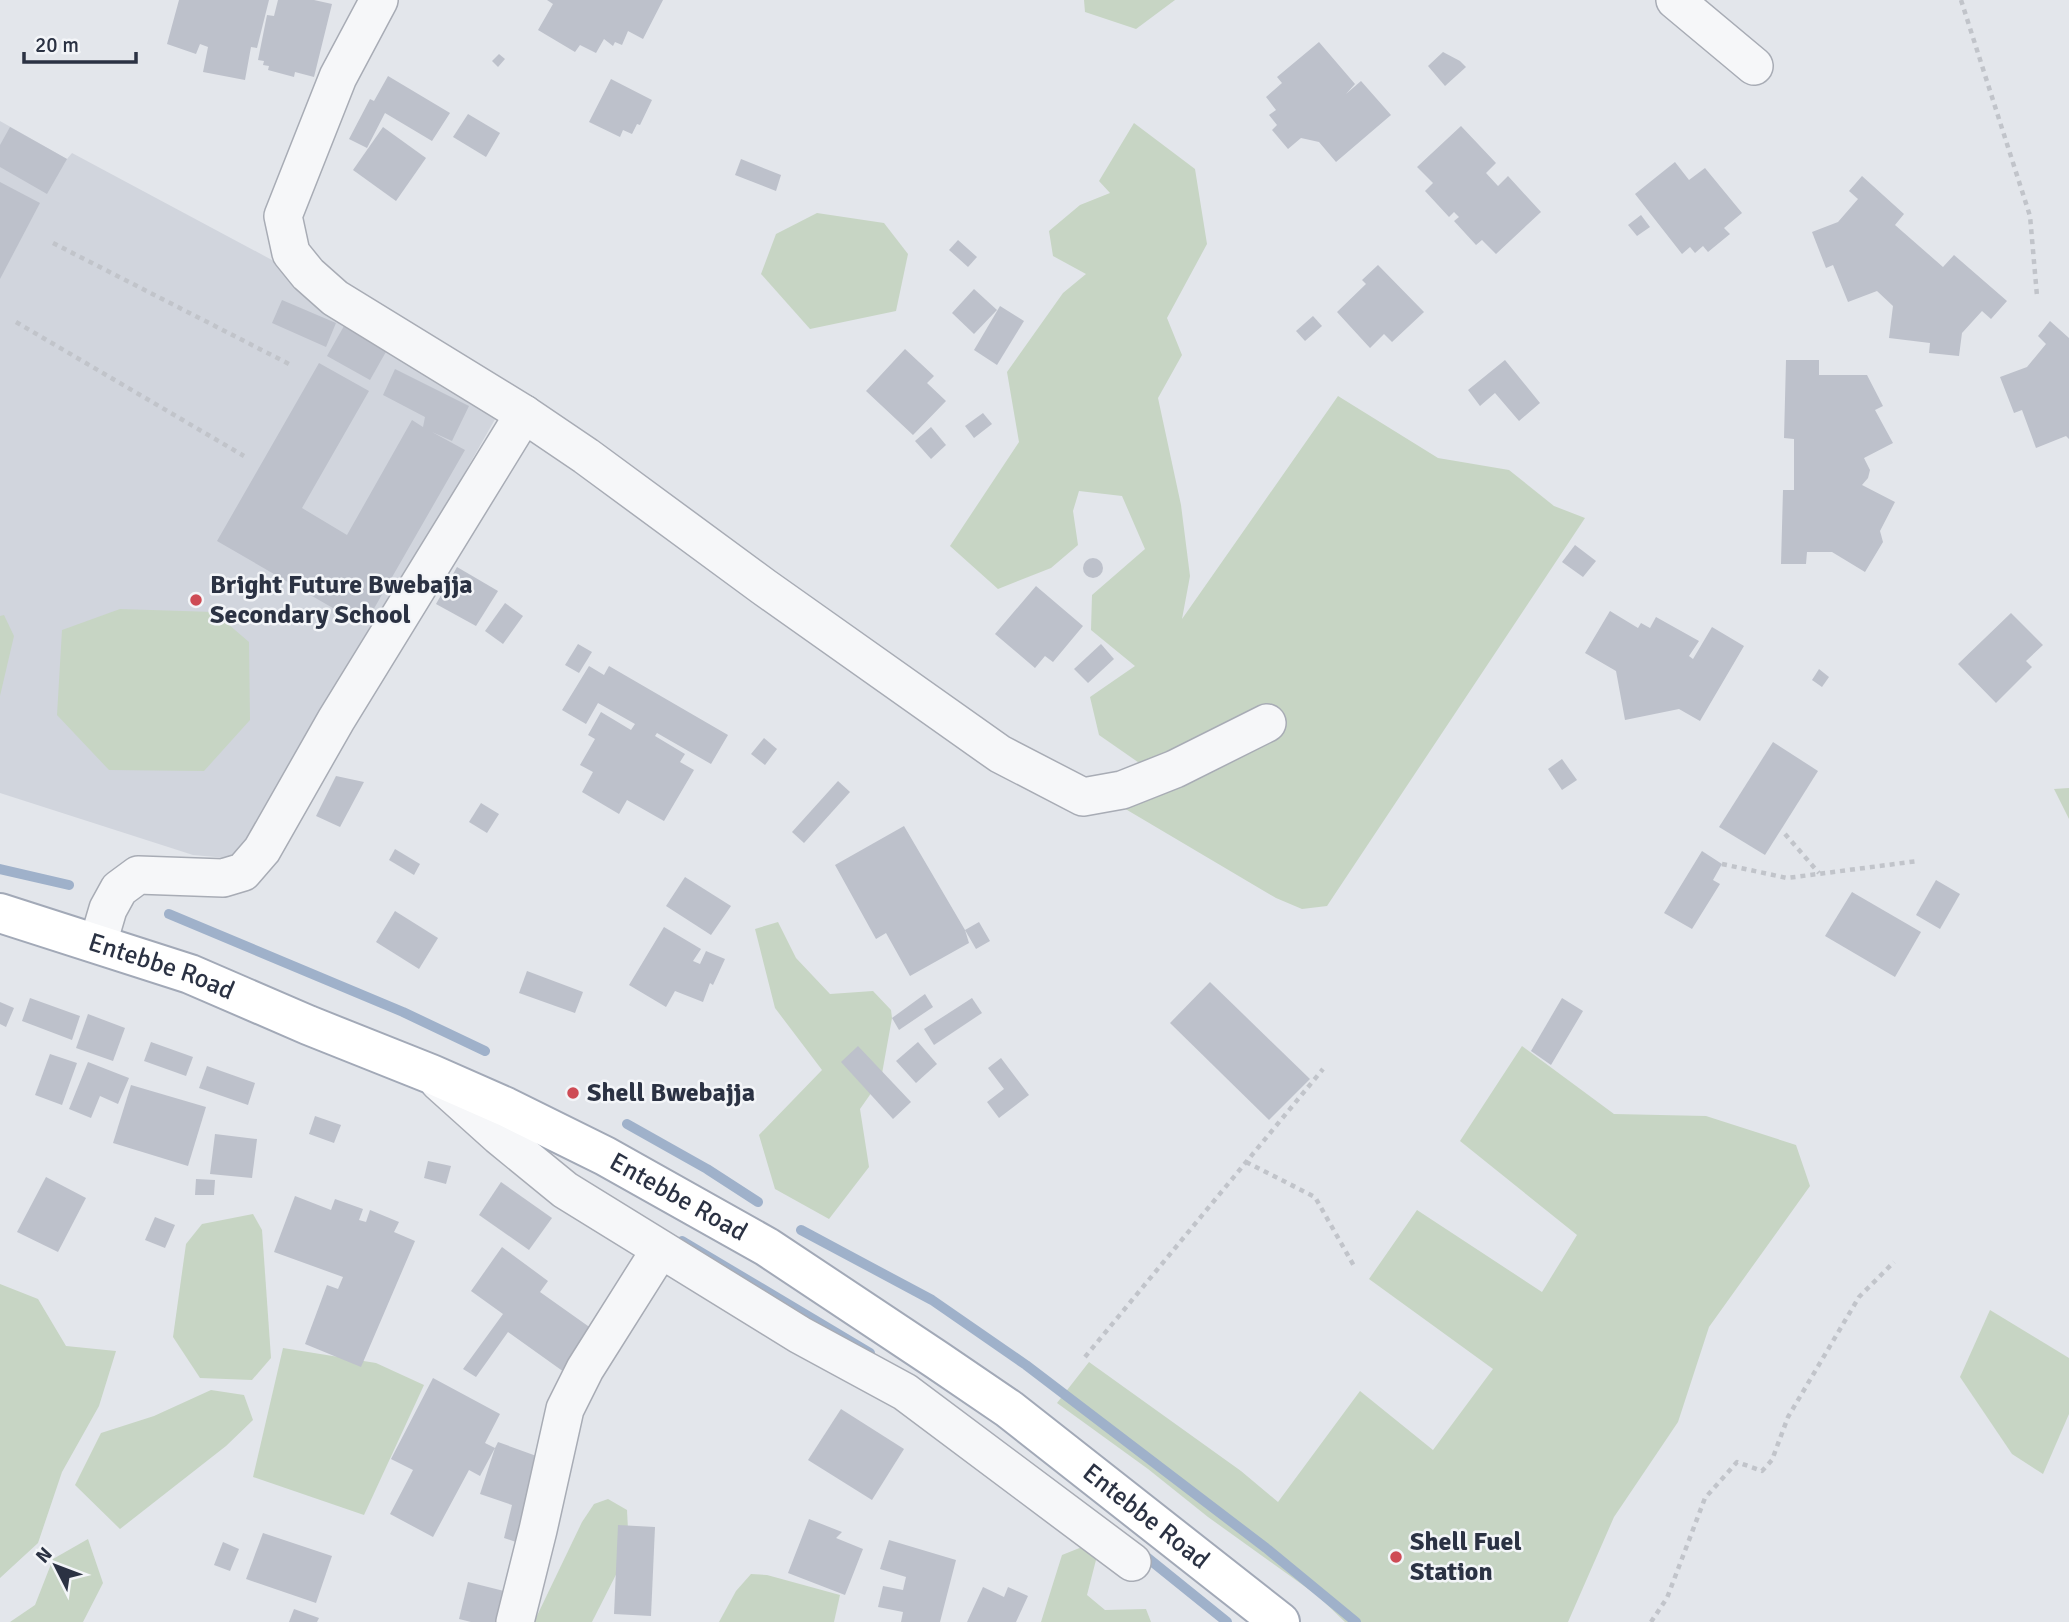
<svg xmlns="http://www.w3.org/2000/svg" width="2069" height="1622" viewBox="0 0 2069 1622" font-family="Signika,sans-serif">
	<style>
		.built { fill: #d1d5dd }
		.green { fill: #c7d5c4 }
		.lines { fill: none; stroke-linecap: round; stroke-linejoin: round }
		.stream { stroke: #9fb1ca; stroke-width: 10 }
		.building { fill: #bdc1cb }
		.minor-casing { stroke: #a8acb5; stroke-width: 40 }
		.major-casing { stroke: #a2a9b7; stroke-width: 42 }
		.path { stroke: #c1c4ca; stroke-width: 4.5; stroke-dasharray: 5 5; stroke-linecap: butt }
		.minor { stroke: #f6f7f9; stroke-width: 37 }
		.major { stroke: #fff; stroke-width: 38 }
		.poi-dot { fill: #ce4b55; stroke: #f3f5f8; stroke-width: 2.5 }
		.labels { text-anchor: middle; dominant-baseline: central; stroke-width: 5; stroke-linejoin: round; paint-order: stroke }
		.poi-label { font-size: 26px; font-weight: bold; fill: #2b3243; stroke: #f3f5f8; text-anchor: start }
		.street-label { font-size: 26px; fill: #2b3243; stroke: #f3f5f8 }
	</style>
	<rect width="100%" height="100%" fill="#e3e6eb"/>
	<polygon class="built" points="0,121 67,159 72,153 272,260 317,302 502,407 255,841 244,853 227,858 193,855 0,793"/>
	<g class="green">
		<polygon points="1084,0 1175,0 1136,29 1085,12"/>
		<polygon points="1134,123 1195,169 1207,244 1167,318 1182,355 1158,398 1181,505 1190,576 1182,619 1338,396 1438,458 1509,470 1554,506 1585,518 1327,906 1302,909 1276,898 1117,804 1145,767 1099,735 1090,697 1135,666 1091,630 1092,595 1145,549 1122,496 1079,491 1073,511 1078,545 1051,568 998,589 950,546 1019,442 1007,372 1063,293 1086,274 1053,256 1049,231 1080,205 1110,193 1099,181"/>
		<polygon points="817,213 884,223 908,254 896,311 810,329 761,274 776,234"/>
		<polygon points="120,609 214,612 249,642 250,720 204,771 109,770 57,715 62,630"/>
		<polygon points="4,615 14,636 0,696 0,616"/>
		<polygon points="2069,788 2069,819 2054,789"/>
		<polygon points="778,922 796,958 830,994 873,991 891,1010 892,1018 881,1079 860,1109 869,1167 829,1219 775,1189 759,1135 822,1070 775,1008 755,929"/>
		<polygon points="1522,1046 1614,1114 1706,1116 1796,1145 1810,1186 1709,1327 1678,1422 1614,1517 1568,1622 1345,1622 1318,1596 1208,1517 1148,1469 1057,1403 1089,1362 1241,1471 1278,1502 1360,1391 1433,1450 1493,1369 1369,1279 1417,1210 1542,1292 1577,1235 1460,1141"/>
		<polygon points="253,1214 262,1230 271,1358 252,1380 200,1378 173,1337 186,1244 202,1224"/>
		<polygon points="0,1284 38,1299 66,1346 116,1351 99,1406 62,1472 38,1543 0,1578"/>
		<polygon points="1990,1310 2069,1358 2069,1414 2043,1474 2012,1454 1960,1377"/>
		<polygon points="283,1348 376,1363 424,1385 364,1515 253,1477"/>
		<polygon points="211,1390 244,1395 253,1420 226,1446 120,1529 75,1485 101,1433 154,1416"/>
		<polygon points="608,1499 627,1510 629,1549 592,1622 534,1622 582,1522 594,1504"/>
		<polygon points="88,1539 103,1583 83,1622 10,1622 35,1605 53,1559"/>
		<polygon points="1087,1545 1097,1556 1087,1595 1105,1610 1146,1609 1151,1622 1041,1622 1062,1555"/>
		<polygon points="751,1574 767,1575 840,1595 834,1622 719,1622 736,1591"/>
	</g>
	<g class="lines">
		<g class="stream">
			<polyline points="0,869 69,885"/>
			<polyline points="169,914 403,1012 485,1051"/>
			<polyline points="627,1124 707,1169 758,1202"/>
			<polyline points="801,1230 932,1300 1026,1365 1266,1548 1356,1622"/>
			<polyline points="682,1241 870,1353"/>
			<polyline points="1139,1551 1227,1622"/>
		</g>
	</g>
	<g class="building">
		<polygon points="179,0 269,0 257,48 251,47 245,80 203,72 208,47 200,44 196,54 167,44"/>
		<polygon points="278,0 314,0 332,4 314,77 295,72 294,77 268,70 269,66 263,65 264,61 258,60 267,15 274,16"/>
		<polygon points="547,0 663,0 643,39 628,31 622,45 615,42 613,46 604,39 596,53 580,45 575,52 538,30 553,4"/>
		<polygon points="1319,42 1355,84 1346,94 1361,81 1391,115 1336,162 1319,142 1301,138 1288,149 1272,130 1277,125 1269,115 1276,110 1266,97 1282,83 1277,77"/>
		<polygon points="1443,52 1460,61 1466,67 1445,86 1428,66"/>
		<polygon points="499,54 505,59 498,67 492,61"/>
		<polygon points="388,76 450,113 432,141 385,113 367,148 349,139 370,99 374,101"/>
		<polygon points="611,79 652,100 640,125 637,124 632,134 623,130 620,137 589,122"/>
		<polygon points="468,114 500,133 486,157 453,137"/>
		<polygon points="1461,126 1496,163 1486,173 1498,186 1508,176 1541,212 1496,254 1482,240 1476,245 1454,221 1459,217 1454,212 1449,217 1425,191 1433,183 1417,167"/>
		<polygon points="10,127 67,159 47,194 0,167 0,145"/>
		<polygon points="383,127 426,158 396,201 353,170"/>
		<polygon points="741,159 781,175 776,191 735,175"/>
		<polygon points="1675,162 1689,180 1705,168 1742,213 1724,228 1730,234 1708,252 1703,246 1695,253 1690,247 1682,254 1635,194"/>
		<polygon points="1862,176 1904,214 1895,225 1943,267 1954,255 2007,301 1991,319 1982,311 1962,333 1959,356 1929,353 1930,343 1889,338 1893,306 1877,291 1848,302 1833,265 1826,268 1812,232 1838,222 1858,199 1849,191"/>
		<polygon points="0,182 40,203 0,279"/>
		<polygon points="1641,215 1650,227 1637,236 1628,225"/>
		<polygon points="958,240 977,257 968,267 949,250"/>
		<polygon points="1378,265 1424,312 1392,342 1384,334 1370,348 1337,312 1366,284 1362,280"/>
		<polygon points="974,289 997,310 974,334 952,313"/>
		<polygon points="282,300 336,323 326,347 272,323"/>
		<polygon points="1000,306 1024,321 997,365 974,350"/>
		<polygon points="1313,316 1322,326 1305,341 1296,331"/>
		<polygon points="2050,321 2069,338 2069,439 2066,436 2036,448 2022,410 2014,413 2000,377 2027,367 2046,344 2038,336"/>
		<polygon points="344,326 387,350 370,380 327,356"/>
		<polygon points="905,349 934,376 927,383 946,401 913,435 866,391"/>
		<polygon points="1505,360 1540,403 1519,421 1495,393 1480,406 1468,390"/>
		<polygon points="1786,360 1819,360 1819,375 1867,375 1883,406 1875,410 1893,443 1864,458 1870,470 1868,478 1862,485 1895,502 1880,531 1883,542 1865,572 1832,552 1807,552 1806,564 1781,564 1783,490 1794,490 1794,439 1784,438"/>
		<polygon points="319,363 369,391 302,508 347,535 412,420 423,427 425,417 383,395 395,369 469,406 452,441 432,432 465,450 364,626 217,541"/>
		<polygon points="983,413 992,424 974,438 965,426"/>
		<polygon points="931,427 946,445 931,459 915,441"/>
		<polygon points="1575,545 1596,561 1583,577 1562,562"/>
		<circle cx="1093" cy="568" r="10"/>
		<polygon points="457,567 498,591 476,626 436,604"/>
		<polygon points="1036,586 1083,626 1053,662 1045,656 1035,668 995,634"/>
		<polygon points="505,603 523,616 503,644 485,631"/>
		<polygon points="1610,611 1638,628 1641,623 1650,628 1656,617 1699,641 1689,656 1693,659 1712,627 1744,646 1700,721 1679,709 1625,720 1616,671 1585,653"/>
		<polygon points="2011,613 2043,645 2026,661 2032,667 1996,703 1958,664"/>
		<polygon points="578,644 592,652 579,673 565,665"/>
		<polygon points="1101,644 1114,659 1088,683 1074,669"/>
		<polygon points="589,666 604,675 609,666 728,735 711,764 657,733 655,736 685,754 680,762 694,770 664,821 627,800 619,814 582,792 593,772 580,765 595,739 588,735 601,712 631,730 635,724 598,703 586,724 562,710"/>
		<polygon points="1819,669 1829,677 1822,687 1812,680"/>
		<polygon points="764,738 777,749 765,765 751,754"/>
		<polygon points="1773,742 1818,771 1765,855 1719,827"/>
		<polygon points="1562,759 1577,780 1562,790 1548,769"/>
		<polygon points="336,776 364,782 340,827 316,816"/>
		<polygon points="838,781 850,792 804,843 792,832"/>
		<polygon points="481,803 499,814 487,833 469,822"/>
		<polygon points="904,826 965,930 979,922 990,941 976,949 965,930 969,943 910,976 886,933 876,939 835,865"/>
		<polygon points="395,849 420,864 414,875 389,860"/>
		<polygon points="1702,851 1722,864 1713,880 1720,884 1692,929 1664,913"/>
		<polygon points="685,877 731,906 711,935 666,906"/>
		<polygon points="1936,880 1960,894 1940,929 1916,915"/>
		<polygon points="1852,892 1921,932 1895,977 1825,936"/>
		<polygon points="395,911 438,938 419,969 376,942"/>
		<polygon points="664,927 701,949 693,961 700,964 706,951 725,959 713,985 710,983 703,1002 675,991 666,1007 629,985"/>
		<polygon points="527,971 583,992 575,1013 519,993"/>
		<polygon points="1210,982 1310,1079 1269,1120 1170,1023"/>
		<polygon points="925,994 933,1007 899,1030 892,1018"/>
		<polygon points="30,998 80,1016 72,1040 22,1021"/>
		<polygon points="972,998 982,1013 934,1045 924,1029"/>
		<polygon points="1562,998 1583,1011 1551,1065 1531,1051"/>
		<polygon points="0,1002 14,1008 6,1027 0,1024"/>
		<polygon points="88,1014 125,1028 113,1061 76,1048"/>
		<polygon points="151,1042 193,1057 186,1076 144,1061"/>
		<polygon points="918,1042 937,1064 916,1083 896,1061"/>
		<polygon points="858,1046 911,1102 893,1119 841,1062"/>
		<polygon points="50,1054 77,1063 62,1105 35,1095"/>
		<polygon points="1001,1058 1029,1095 999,1118 987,1102 1004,1089 988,1068"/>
		<polygon points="88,1062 129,1078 118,1104 100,1096 91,1118 69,1109"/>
		<polygon points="207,1066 255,1083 248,1105 199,1088"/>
		<polygon points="131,1085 206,1107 188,1166 113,1143"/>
		<polygon points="315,1116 341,1125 334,1143 309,1134"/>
		<polygon points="215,1134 257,1139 252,1178 210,1174"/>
		<polygon points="428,1161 451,1166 446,1184 424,1178"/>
		<polygon points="46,1177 86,1198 58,1252 17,1232"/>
		<polygon points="196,1179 215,1180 214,1195 195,1195"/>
		<polygon points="501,1182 552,1218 529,1250 479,1215"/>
		<polygon points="295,1196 331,1210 335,1199 363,1209 359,1220 366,1222 370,1210 399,1222 394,1232 415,1241 361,1367 305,1344 327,1285 338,1289 343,1277 274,1252"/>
		<polygon points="155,1217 175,1225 165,1248 145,1240"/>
		<polygon points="502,1247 548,1281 540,1292 595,1331 564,1372 508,1332 476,1377 463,1369 503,1314 471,1291"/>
		<polygon points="433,1378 500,1414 485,1443 495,1448 498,1442 542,1458 516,1542 504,1538 512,1505 480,1494 495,1448 480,1476 469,1470 433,1537 390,1514 413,1470 391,1459"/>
		<polygon points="841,1409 904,1449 872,1500 808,1460"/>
		<polygon points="809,1519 842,1532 836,1538 863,1549 845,1595 788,1573"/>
		<polygon points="618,1525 655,1527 651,1616 614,1614"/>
		<polygon points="263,1533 332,1556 316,1603 246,1579"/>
		<polygon points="889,1540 956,1560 940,1622 901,1622 903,1612 878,1607 883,1586 903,1590 906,1577 880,1569"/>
		<polygon points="223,1542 239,1549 230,1571 214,1565"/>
		<polygon points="468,1582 504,1591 496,1622 471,1622 459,1619"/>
		<polygon points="983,1587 1004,1597 1008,1587 1028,1596 1016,1622 967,1622"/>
		<polygon points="294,1609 319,1618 317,1622 289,1622"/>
	</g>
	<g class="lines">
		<defs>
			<g id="minor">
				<polyline points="379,0 338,77 283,216 291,253 308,274 335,298 524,414"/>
				<polyline points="1675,0 1754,66"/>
				<polyline points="98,943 108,909 119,889 138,875 223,878 243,872 262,850 336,720 524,414 586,456 764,587 1000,754 1083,797 1122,790 1175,769 1267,723"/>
				<polyline points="439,1082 499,1136 565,1190 800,1335 905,1392 1132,1562"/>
				<polyline points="515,1622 538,1530 565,1409 585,1369 660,1250"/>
			</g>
			<g id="major">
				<path id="s1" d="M0 913 190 974 308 1025 431 1074 506 1107 605 1156 767 1247 937 1360 1009 1409 1280 1622"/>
			</g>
		</defs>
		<use href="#minor" class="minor-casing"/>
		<use href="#major" class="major-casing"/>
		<g class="path">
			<polyline points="1961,0 2030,216 2037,296"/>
			<polyline points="53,243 291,365"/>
			<polyline points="16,322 244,456"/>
			<polyline points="1785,834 1819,873"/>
			<polyline points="1722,864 1787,878 1918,861"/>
			<polyline points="1246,1162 1315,1197 1354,1266"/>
			<polyline points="1085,1357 1323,1069"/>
			<polyline points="1651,1622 1667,1598 1705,1498 1737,1462 1762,1471 1772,1460 1788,1417 1859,1297 1894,1262"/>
		</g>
		<use href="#minor" class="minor"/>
		<use href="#major" class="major"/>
	</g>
	<g class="poi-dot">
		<circle cx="196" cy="600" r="7"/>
		<circle cx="573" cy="1093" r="7"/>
		<circle cx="1396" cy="1557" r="7"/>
	</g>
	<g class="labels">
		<g class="poi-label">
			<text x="210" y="585">Bright Future Bwebajja<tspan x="210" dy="30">Secondary School</tspan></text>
			<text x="587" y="1093">Shell Bwebajja</text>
			<text x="1410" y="1542">Shell Fuel<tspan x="1410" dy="30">Station</tspan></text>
		</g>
		<g class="street-label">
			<text stroke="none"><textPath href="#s1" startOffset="170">Entebbe Road</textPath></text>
			<text stroke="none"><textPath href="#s1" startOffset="737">Entebbe Road</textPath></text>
			<text stroke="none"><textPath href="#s1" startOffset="1304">Entebbe Road</textPath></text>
		</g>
	</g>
	<g transform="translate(56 1566) rotate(312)" stroke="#f3f5f8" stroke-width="5" paint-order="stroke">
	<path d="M0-5L12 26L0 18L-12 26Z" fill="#2b3243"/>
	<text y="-10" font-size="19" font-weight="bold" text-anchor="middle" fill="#2b3243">N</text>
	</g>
	<path d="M24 52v10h112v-10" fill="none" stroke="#2b3243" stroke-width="3.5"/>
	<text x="35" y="52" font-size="21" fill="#2b3243" stroke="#f3f5f8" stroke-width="5" paint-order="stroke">20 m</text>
</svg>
